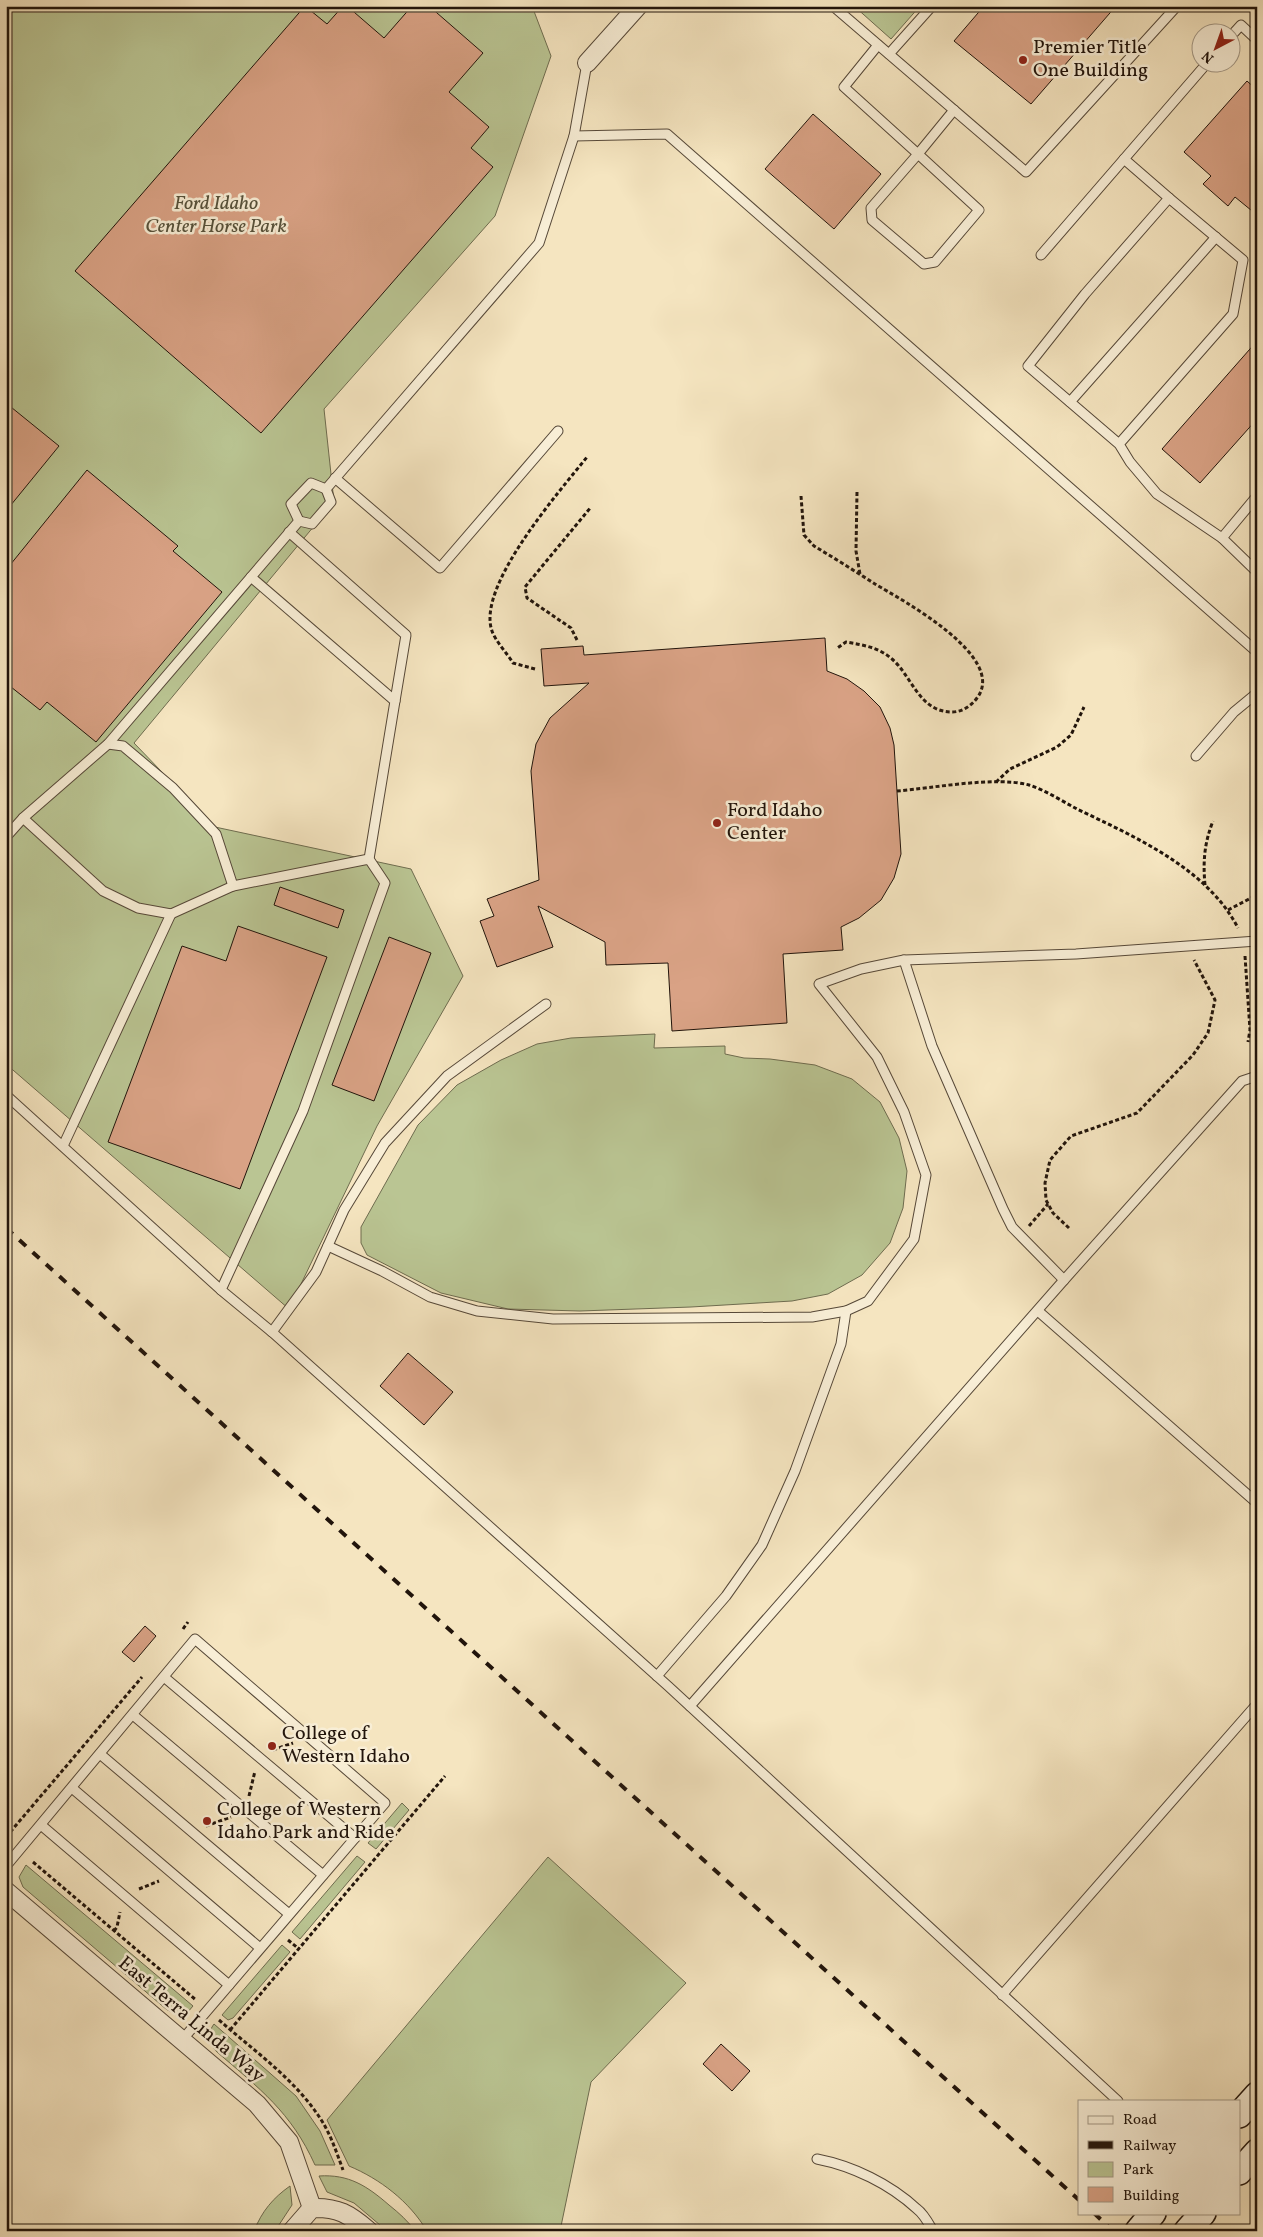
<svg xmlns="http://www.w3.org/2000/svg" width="1263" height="2237" viewBox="0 0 1263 2237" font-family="Vollkorn,serif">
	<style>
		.green { fill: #bac593; stroke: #6e6c4f }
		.building { fill: #d9a285; stroke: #21140b }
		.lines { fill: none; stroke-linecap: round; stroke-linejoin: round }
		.service-casing { stroke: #564838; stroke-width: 11 }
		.minor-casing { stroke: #564838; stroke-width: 20 }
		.secondary-casing { stroke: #21140b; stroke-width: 28 }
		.path { stroke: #21140b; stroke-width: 3; stroke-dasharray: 4 2.5; stroke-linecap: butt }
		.service { stroke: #f8eed6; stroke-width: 9 }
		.minor { stroke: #f8eed6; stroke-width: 18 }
		.secondary { stroke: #f8eed6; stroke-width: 25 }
		.rail { stroke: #21140b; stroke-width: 4; stroke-dasharray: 9 9; stroke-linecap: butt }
		.poi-dot { fill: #8f2418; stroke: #f8eed6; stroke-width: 2 }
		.labels { text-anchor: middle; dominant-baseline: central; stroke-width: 5; stroke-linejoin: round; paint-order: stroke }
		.poi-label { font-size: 20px; fill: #21140b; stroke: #f8eed6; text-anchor: start }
		.park-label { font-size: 20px; font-style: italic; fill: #57523b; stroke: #f8eed6 }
		.street-label { font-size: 20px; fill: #21140b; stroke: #f8eed6 }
	</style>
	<rect width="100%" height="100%" fill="#f5e5c0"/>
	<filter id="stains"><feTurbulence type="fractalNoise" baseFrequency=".004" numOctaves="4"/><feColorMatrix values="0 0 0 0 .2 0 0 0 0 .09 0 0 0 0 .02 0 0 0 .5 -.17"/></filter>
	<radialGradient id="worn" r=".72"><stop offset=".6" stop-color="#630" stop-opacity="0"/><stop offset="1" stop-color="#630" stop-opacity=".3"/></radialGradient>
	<g class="green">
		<polygon points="6,6 532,6 551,56 495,216 324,409 334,502 134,743 215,827 411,869 463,976 377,1126 289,1309 6,1064"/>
		<polygon points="854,6 920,6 891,39"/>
		<polygon points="655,1034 654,1048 725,1046 725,1054 744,1058 770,1059 815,1065 852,1079 880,1102 899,1138 907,1171 903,1208 890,1243 862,1275 828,1294 792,1301 691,1307 580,1311 508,1309 441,1293 367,1255 361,1243 361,1227 418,1125 457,1085 501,1060 537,1044 571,1038"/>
		<polygon points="402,1803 409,1810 376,1849 368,1843"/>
		<polygon points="357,1856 365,1862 300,1939 292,1932"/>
		<path d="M548 1857 686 1983 591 2082 560 2231H427C409 2201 380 2179 349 2166L327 2120Z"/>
		<polygon points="26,1865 193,2006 187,2013 178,2016 166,2009 23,1887 19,1877"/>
		<polygon points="282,1945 290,1952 233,2018 228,2020 222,2015"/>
		<path d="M214 2024 296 2096 320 2131 335 2165H315C291 2112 260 2089 217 2052 209 2043 206 2035 214 2024Z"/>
		<path d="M319 2176C349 2174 367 2186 389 2205 399 2213 408 2221 415 2231H387L354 2203 327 2192Z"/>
		<path d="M290 2186 292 2205 275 2231H254C262 2211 273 2198 290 2186Z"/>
	</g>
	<g class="building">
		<polygon points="305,6 327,24 343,6 347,6 384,38 412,6 429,6 483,53 449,92 489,127 471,148 493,167 261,433 75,271"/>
		<polygon points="984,6 1116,6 1031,104 954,41"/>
		<polygon points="1247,81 1257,90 1257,215 1235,197 1228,206 1203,184 1211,176 1184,152"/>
		<polygon points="813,114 881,174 834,229 765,169"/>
		<polygon points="1257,341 1257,419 1200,483 1162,449"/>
		<polygon points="6,403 59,446 6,511"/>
		<polygon points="87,470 178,546 173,551 222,592 96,742 47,702 40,710 6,683 6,570"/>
		<polygon points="825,638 827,671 847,679 864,691 880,707 890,728 894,745 901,854 894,878 881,900 859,918 841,927 843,950 783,954 787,1023 672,1031 668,963 606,965 605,942 538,906 553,947 497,967 480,921 494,916 487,899 539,880 531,771 536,744 550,718 589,683 544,686 541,649 583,646 584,655"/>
		<polygon points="280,887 344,910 338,928 274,905"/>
		<polygon points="238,926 327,957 240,1189 108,1142 182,946 226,961"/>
		<polygon points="389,937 431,953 374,1101 332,1085"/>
		<polygon points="408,1353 453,1392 424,1425 380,1386"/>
		<polygon points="145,1626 156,1636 134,1662 122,1652"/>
		<polygon points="721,2044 750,2071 732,2091 703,2064"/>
	</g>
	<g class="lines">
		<defs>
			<g id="service">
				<polyline points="833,6 1026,172 1177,6"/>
				<polyline points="1230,37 1241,25 1257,40"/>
				<polyline points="878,45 844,87 918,154 871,208 872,220 924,264 935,262 979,210 918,154 954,110"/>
				<polyline points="889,54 932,6"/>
				<polyline points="574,136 667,134 1257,652"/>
				<polyline points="1124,159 1169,198"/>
				<polyline points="1041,255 1208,62"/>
				<polyline points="1070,402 1216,237"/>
				<polyline points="1119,444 1233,314 1243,260 1169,198 1085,294 1028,366 1119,444 1130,462 1157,494 1222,538"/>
				<polyline points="335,478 440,568 558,431"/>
				<polyline points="326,489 539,243 574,136 587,63"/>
				<polyline points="1257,496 1222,538 1257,572"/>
				<polyline points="299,521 291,504 311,483 326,489"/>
				<polyline points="299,521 312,524 331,502 326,489"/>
				<polyline points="289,532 406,635 395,701"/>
				<polyline points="251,577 395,701 369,859"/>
				<polyline points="108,744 123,746 173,788 216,834 233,886"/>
				<polyline points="1196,756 1234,712 1257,693"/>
				<polyline points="6,837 23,818"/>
				<polyline points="904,960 932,1046 1003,1209 1012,1227 1064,1280"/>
				<polyline points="546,1004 447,1076 385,1143 344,1210 316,1272 272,1332 668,1686 1118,2101"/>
				<polyline points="6,1095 221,1290"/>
				<polyline points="63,1146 171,914"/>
				<polyline points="328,1246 382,1271 430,1297 477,1311 553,1319 812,1317 846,1311 868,1301 914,1239 926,1175 904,1112 877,1057 819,984 861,969 904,960 1076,954 1257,941"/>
				<polyline points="1038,1311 1257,1503"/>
				<polyline points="272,1332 221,1290 303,1111 385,883 369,859 233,886 171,914 138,908 103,891 23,818 108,744 299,521"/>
				<polyline points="657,1676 726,1596 762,1545 795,1471 841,1344 846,1311"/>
				<polyline points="164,1677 355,1838"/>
				<polyline points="690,1706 1064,1280 1242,1081 1257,1076"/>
				<polyline points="133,1715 323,1875"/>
				<polyline points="100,1754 289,1914"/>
				<polyline points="72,1788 260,1948"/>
				<polyline points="41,1825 229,1985"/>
				<polyline points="6,1866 195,1639 385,1803 182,2040"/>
				<polyline points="1002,1995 1257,1704"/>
				<path d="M817 2159C853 2166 890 2184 917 2209 924 2214 929 2224 933 2231"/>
			</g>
			<g id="minor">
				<polyline points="587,63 638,6"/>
				<polyline points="6,1891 257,2104 289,2142 312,2208"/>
				<path d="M292 2231 312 2208C338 2207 349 2214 369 2231"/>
			</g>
			<g id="secondary">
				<polyline points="1239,2115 1257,2095"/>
				<polyline points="1239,2172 1257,2152"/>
				<polyline points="1138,2231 1153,2213"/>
				<polyline points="1187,2231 1203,2213"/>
			</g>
		</defs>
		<use href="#service" class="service-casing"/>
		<use href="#minor" class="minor-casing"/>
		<use href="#secondary" class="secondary-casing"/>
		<g class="path">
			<polyline points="857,492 856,551 860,574"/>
			<path d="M801 496 804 535 814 546C834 558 855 571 875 584 902 600 1008 657 977 698 971 706 962 712 952 712 919 712 912 676 892 659 878 647 863 645 846 642L836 649"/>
			<polyline points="577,640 571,628 527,598 525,587 591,507"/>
			<path d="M535 669 513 663C507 653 496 642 492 631 476 586 560 491 587 457"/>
			<polyline points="996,782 1010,769 1057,747 1071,735 1084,707"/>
			<path d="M897 791C933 788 996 776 1029 785 1045 790 1062 801 1077 809 1135 837 1207 868 1238 928"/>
			<path d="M1205 885C1203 862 1204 844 1213 821"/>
			<polyline points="1228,910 1257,895"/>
			<polyline points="1245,956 1250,1030 1248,1042"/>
			<polyline points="1029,1226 1048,1204"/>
			<polyline points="1069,1228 1053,1213 1046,1200 1045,1183 1050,1160 1071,1136 1137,1113 1193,1055 1208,1033 1215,1000 1194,960"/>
			<polyline points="183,1629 188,1622"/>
			<polyline points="273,1750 293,1743"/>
			<polyline points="249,1796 255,1771"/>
			<polyline points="206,1826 231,1817"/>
			<polyline points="6,1837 142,1677"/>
			<polyline points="33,1862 196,2000"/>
			<polyline points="139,1889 159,1881"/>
			<polyline points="114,1931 117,1927 120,1912"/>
			<polyline points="288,1940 299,1949"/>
			<path d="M219 2020C253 2050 292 2077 318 2115 330 2132 336 2151 343 2170"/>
			<polyline points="230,2030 445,1776"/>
		</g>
		<use href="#service" class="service"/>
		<use href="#minor" class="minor"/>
		<use href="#secondary" class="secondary"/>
		<g class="rail">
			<polyline points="6,1228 1079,2200"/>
			<polyline points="1094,2213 1113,2231"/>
		</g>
	</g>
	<g class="poi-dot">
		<circle cx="1023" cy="60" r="5"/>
		<circle cx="717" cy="823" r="5"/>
		<circle cx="272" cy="1746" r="5"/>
		<circle cx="207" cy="1821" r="5"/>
	</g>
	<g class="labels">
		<g class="poi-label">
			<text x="1033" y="48">Premier Title<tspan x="1033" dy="23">One Building</tspan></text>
			<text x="727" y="811">Ford Idaho<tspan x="727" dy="23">Center</tspan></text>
			<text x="282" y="1734">College of<tspan x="282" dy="23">Western Idaho</tspan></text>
			<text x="217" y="1810">College of Western<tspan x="217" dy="23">Idaho Park and Ride</tspan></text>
		</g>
		<g class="park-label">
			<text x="216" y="204">Ford Idaho<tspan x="216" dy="23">Center Horse Park</tspan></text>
		</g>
		<g class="street-label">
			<text transform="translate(191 2020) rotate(40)">East Terra Linda Way</text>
		</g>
	</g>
	<rect width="1263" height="2237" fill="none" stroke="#f5e5c0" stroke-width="25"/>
	<rect x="8" y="8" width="1248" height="2222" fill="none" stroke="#21140b" stroke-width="2.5"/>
	<rect x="12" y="12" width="1238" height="2212" fill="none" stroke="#21140b"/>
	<rect x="1078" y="2100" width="162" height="115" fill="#f8eed6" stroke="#a29785"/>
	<rect x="1088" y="2116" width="25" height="8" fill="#f8eed6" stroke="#a29785"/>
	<text x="1123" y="2124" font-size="15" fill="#21140b">Road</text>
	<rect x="1088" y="2141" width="25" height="8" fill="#21140b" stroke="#a29785"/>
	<text x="1123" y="2150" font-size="15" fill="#21140b">Railway</text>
	<rect x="1088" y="2162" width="25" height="15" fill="#bac593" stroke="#a29785"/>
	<text x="1123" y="2174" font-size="15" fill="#21140b">Park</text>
	<rect x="1088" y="2187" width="25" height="15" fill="#d9a285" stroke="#a29785"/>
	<text x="1123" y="2200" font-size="15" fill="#21140b">Building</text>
	<g transform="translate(1216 48) rotate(221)"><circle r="24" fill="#f8eed6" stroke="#a29785"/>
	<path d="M0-4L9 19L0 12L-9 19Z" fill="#8f2418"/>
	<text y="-8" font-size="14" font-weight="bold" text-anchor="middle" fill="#21140b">N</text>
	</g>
	<rect width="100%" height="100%" filter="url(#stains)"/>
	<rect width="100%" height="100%" fill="url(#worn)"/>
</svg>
